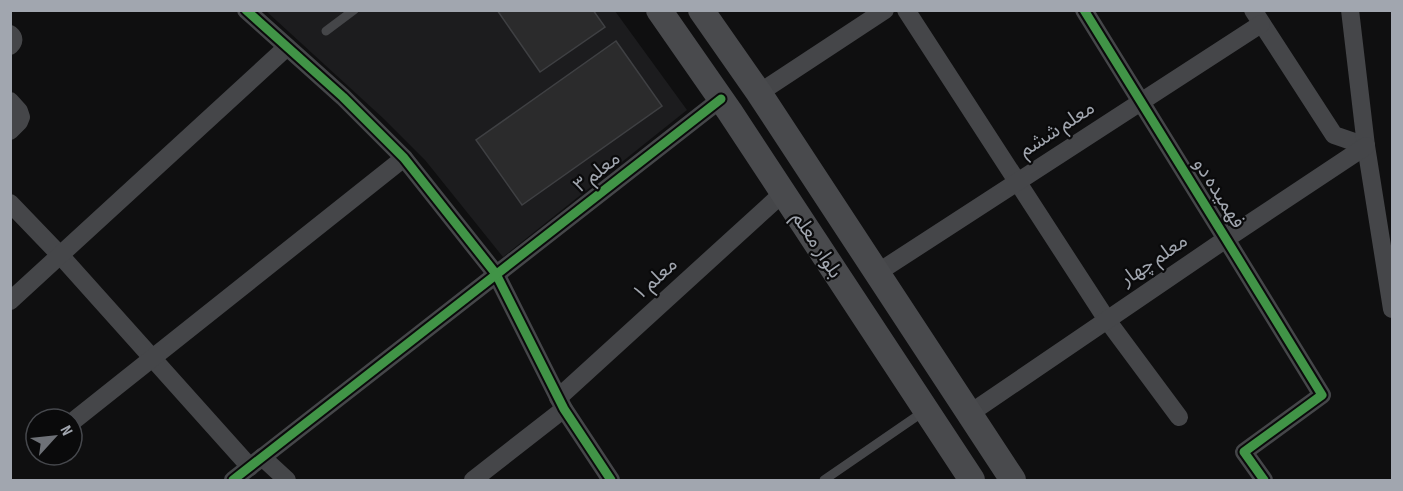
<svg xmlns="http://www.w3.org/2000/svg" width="1403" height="491" viewBox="0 0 1403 491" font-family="'Sofia Sans Condensed','Noto Sans Arabic',sans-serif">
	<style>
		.built { fill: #1c1c1e }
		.building { fill: #2b2b2c; stroke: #3f4043; stroke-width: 1.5 }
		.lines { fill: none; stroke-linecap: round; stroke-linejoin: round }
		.lane { stroke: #454649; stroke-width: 9 }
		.street { stroke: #454649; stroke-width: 18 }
		.secondary { stroke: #494a4d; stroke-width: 26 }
		.cycleway-casing { stroke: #0a0a0b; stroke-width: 13 }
		.cycleway { stroke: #419447; stroke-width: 9 }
		.labels { text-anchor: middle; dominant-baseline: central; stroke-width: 4.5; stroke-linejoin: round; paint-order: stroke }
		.street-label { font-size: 20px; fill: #a1a6af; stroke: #0a0a0b }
	</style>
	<rect width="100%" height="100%" fill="#0f0f10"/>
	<polygon class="built" points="266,11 615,11 687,110 503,257 425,160 384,119"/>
	<g class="building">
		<polygon points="497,10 593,10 605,27 540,72"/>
		<polygon points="616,41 662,106 522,205 476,140"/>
	</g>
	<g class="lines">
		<g class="lane">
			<polyline points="326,31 354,10"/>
			<polyline points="824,480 923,412"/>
		</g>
		<g class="street">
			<polyline points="246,10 343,97 404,158 496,274 564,409 611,480"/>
			<polyline points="906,10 1107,320 1179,417"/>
			<polyline points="1084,10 1226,239 1322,395 1244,452 1264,480"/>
			<polyline points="1253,10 1334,135 1366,146"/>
			<polyline points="1350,10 1366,146 1392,309"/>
			<path d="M10 34C15 38 14 42 10 46"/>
			<polyline points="759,93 885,10"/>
			<polyline points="10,101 19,111 21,117 19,122 10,131"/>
			<polyline points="10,203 60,255 250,467"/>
			<polyline points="877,273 1261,24"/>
			<polyline points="10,301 287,47"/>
			<polyline points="558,398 783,193"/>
			<polyline points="969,414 1226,239 1366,146"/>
			<polyline points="72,422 404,158"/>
			<polyline points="262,457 287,480"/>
			<polyline points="233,480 721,99"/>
			<polyline points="473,480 564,409"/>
		</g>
		<g class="secondary">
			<polyline points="659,10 730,112 972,480"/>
			<polyline points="701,10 759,93 1013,480"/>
		</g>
		<defs>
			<g id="cycleway">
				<polyline points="246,10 343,97 404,158 496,274 564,409 611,480"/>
				<polyline points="1084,10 1226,239 1322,395 1244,452 1264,480"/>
				<polyline points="233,480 721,99"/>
			</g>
		</defs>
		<use href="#cycleway" class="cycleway-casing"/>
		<use href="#cycleway" class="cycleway"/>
	</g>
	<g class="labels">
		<g class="street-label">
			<text transform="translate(1057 129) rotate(-33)">معلم ششم</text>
			<text transform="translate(597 172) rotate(-38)">معلم ۳</text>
			<text transform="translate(1219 193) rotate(58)">فهمیده دو</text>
			<text transform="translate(817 245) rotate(57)">بلوار معلم</text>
			<text transform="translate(1154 260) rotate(-34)">معلم چهار</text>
			<text transform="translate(655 279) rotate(-42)">معلم ۱</text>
		</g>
	</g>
	<rect width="1403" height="491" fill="none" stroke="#a1a6af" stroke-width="24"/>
	<g transform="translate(54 437) rotate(63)"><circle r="28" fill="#0a0a0b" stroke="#46484d" stroke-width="1.5"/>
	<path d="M0-4.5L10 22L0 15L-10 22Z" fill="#6e7177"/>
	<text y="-9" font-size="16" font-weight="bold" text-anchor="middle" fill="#a1a6af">N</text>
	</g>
</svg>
